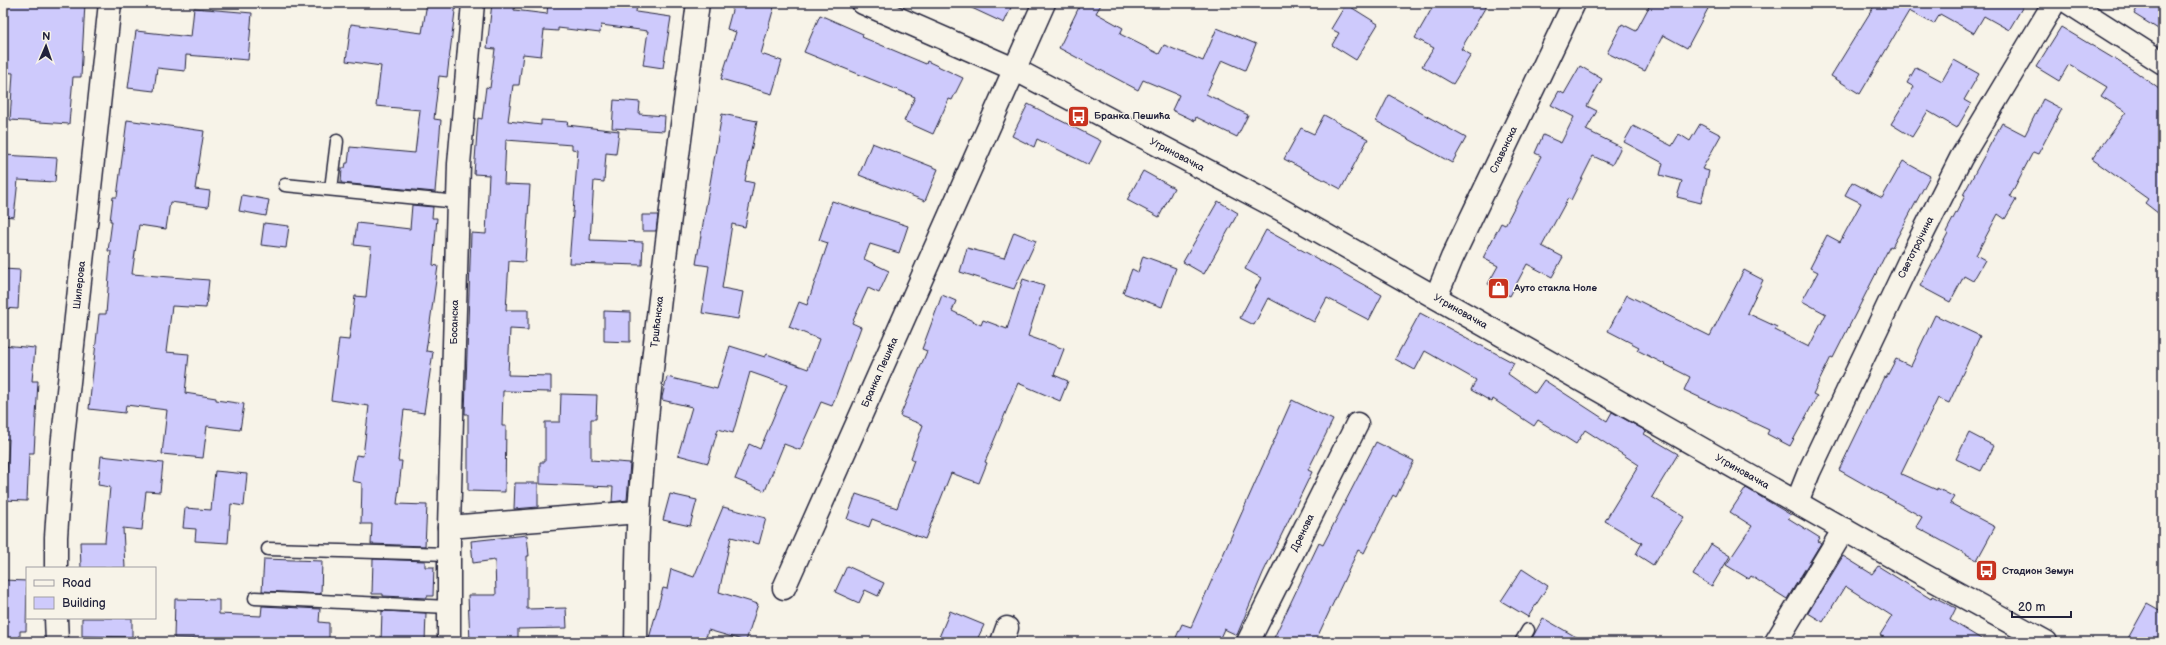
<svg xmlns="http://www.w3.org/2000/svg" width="2166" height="645" viewBox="0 0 2166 645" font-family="'Balsamiq Sans',sans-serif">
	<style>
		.building { fill: #cecafc; stroke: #22223b }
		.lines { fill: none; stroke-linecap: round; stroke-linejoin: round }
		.lane-casing { stroke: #22223b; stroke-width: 15 }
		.street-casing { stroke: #22223b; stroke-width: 25 }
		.secondary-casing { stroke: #22223b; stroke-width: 25 }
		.lane { stroke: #f7f3e8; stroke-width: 12 }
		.street { stroke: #f7f3e8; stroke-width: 22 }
		.secondary { stroke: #f7f3e8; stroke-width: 22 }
		.labels { text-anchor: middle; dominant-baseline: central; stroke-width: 3; stroke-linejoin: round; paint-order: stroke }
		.poi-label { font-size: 10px; font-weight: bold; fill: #22223b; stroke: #f7f3e8; text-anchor: start }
		.street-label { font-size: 10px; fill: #22223b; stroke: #f7f3e8 }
	</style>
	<rect width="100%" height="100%" fill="#f7f3e8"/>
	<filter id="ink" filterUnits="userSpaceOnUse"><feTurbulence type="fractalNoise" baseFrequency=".025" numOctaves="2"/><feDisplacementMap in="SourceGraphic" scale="8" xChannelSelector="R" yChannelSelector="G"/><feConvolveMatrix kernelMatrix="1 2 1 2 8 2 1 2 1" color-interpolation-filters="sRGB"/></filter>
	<g filter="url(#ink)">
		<g class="building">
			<polygon points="3,3 85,3 81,77 73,77 69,124 10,120 13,73 3,72"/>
			<polygon points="427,3 456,3 447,77 439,76 434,119 441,120 435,192 341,183 342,168 345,168 346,163 348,163 350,147 415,153 420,110 376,106 381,66 346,61 351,24 422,33"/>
			<polygon points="492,3 515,3 514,10 547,14 548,3 637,3 636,12 671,17 663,68 643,65 648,31 601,25 600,33 558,28 558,31 544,30 541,56 523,54 519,85 513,85 508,121 541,125 541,120 568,122 567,125 619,131 616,154 606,153 604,182 594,181 590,240 643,242 642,265 569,263 578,150 572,149 572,145 506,140 504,184 530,185 525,262 509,261 506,310 528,310 528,330 510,329 508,375 551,376 551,392 503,391 502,426 506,426 505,492 468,491 468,414 465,414 471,233 486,234 489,175 474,174 478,118 482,119 486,87 490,88 495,49 487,48"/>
			<polygon points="734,3 758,3 774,7 761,54 782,61 772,94 721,79 736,32 727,29"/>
			<polygon points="961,3 1013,3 1004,23"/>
			<polygon points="1081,3 1102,3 1096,13 1123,28 1120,34 1159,54 1164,45 1203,61 1217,28 1256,44 1245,70 1222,60 1206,94 1248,115 1237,137 1196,117 1195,121 1172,110 1179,95 1143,80 1138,90 1059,48"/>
			<polygon points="1435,3 1488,3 1461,49 1471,55 1453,84 1422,66 1434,48 1415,38"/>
			<polygon points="1651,3 1711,3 1687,48 1663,35 1645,71 1607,53 1622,24 1636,31"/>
			<polygon points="1876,3 2025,3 2009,30 1984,16 1974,33 1940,14 1934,24 1909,11 1860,94 1831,76"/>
			<polygon points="2140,3 2163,3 2163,32 2134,14"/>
			<polygon points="1346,4 1378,24 1356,60 1332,45 1339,33 1331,29"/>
			<polygon points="194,8 252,13 248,60 186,55 185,71 157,68 154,91 128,88 136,31 191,37"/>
			<polygon points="820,15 863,34 862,37 926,64 927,61 963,78 952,100 949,99 933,134 904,121 915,97 804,52"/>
			<polygon points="2061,27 2136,72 2163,92 2163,217 2145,203 2148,199 2092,159 2126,112 2101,96 2107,87 2069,64 2059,81 2036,67"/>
			<polygon points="1954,60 1979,74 1964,100 1971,104 1957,128 1928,111 1912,137 1891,124 1914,87 1907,83 1916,67 1942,81"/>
			<polygon points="1580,66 1602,79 1587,106 1597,111 1586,130 1621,147 1612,165 1593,156 1571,200 1568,198 1542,246 1563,257 1552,277 1527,264 1510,296 1488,284 1498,266 1483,258 1501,223 1505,225 1541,156 1535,153 1543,135 1561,143 1574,117 1551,105 1559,91 1564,94"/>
			<polygon points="1389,95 1466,138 1452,163 1376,121"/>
			<polygon points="2043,99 2062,109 2038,154 2033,152 2010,196 2016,200 2005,219 1998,214 1976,255 1985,260 1973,281 1964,276 1950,302 1920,286 1948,233 1946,232 1965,196 1963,195 2002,123 2025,135"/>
			<polygon points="614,100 640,102 639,114 665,116 664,131 612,128"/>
			<polygon points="1028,104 1101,141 1089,165 1037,139 1034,147 1012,136"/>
			<polygon points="722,114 757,121 745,181 754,183 745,227 732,224 722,288 743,292 738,319 702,313 709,266 696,264"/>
			<polygon points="1324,115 1368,139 1341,189 1284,159 1301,128 1314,134"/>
			<polygon points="127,120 204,131 195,189 210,191 208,207 170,202 166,229 139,225 132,274 209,280 206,308 172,306 166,352 189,354 185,393 216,398 216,400 244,404 240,430 207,426 203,458 162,454 167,410 126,405 125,413 89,409 99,314 106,314 111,251 108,251 112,221 110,221 113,197 117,197"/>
			<polygon points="1700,124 1721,135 1702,169 1709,171 1701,203 1677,197 1682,181 1660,175 1663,163 1624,142 1633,126 1672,146 1679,134 1690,141"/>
			<polygon points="872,143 938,169 925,201 859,175"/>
			<polygon points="3,155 57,158 55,182 18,180 14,217 3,216"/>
			<polygon points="1903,161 1930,176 1892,247 1890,246 1833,358 1831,357 1813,394 1817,396 1790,446 1767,434 1769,430 1684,390 1690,377 1637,350 1639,347 1608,331 1627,295 1710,336 1744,270 1763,280 1747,313 1777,327 1775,330 1809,347 1826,314 1802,301 1818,272 1810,268 1827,235 1840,242 1861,203 1845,195 1852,182 1882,198"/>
			<polygon points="1143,171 1174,188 1159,217 1127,200"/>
			<polygon points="242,195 269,200 266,216 239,211"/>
			<polygon points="832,201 908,226 899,253 870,244 864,259 889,271 879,293 868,288 852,323 861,327 832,406 821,402 800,450 784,444 765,491 735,479 749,444 760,449 787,385 750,372 733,433 718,429 708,463 678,455 692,407 662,400 662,397 667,377 717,389 730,346 765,357 767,354 808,369 819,339 789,327 799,302 807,305 828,243 819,240"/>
			<polygon points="1218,201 1238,213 1204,274 1183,262"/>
			<polygon points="412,205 433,207 432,218 437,218 433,265 438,266 426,351 433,352 424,413 404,410 398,461 402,461 397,504 427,505 425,546 371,544 372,524 361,524 362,483 352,481 356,455 363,456 369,406 331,400 339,339 349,340 355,296 366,297 371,247 354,245 357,223 410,229"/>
			<polygon points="642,215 658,215 656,231 642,231"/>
			<polygon points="264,223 289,226 286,248 261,245"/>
			<polygon points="1266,230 1382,295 1369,320 1327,298 1314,322 1268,298 1254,325 1240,318 1261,278 1245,269"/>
			<polygon points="1014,232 1036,241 1014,289 960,272 967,248 1004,258"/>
			<polygon points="1143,256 1176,268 1162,307 1123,293 1132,269 1138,272"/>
			<polygon points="3,269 20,270 18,309 3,308"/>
			<polygon points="1023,279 1044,286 1028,336 1064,349 1054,375 1068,381 1060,401 1018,383 985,462 987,463 979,483 951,473 925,539 872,519 869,527 847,519 856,494 897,508 914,460 911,458 923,425 900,416 927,351 922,349 942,295 956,301 952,311 981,325 983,320 1007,329"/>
			<polygon points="604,311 630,312 630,342 604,341"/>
			<polygon points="1420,313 1514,363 1508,374 1535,393 1544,380 1607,421 1612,412 1646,431 1644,434 1678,454 1652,497 1684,517 1653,565 1636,554 1642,543 1605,521 1639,465 1585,430 1576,444 1538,420 1534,426 1493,399 1492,402 1471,390 1476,380 1425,351 1415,370 1395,359"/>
			<polygon points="1935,315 1980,336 1949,403 1938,398 1901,474 1937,490 1937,488 1954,497 1950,503 1995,527 1977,560 1916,527 1922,517 1839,470 1884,377 1886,378 1896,359 1911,366"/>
			<polygon points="3,345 35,348 32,381 38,381 34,453 29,453 27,501 3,500 3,475 7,475 9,439 3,439"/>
			<polygon points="561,394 597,395 596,419 591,419 591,460 630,463 627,500 612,502 613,487 540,484 540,462 545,462 545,422 560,422"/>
			<polygon points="1292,400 1333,420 1308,470 1312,472 1263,573 1237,635 1224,629 1219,640 1225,642 1174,642 1182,624 1191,627"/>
			<polygon points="1969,433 1994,446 1981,471 1956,459"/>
			<polygon points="1376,442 1414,461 1396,497 1393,495 1364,553 1358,550 1315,642 1272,642 1319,543 1323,545"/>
			<polygon points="101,456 163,463 160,492 146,491 142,530 123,528 125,568 81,568 80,542 105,542 110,487 98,485"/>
			<polygon points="215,471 247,474 244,506 231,504 228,543 195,541 196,529 183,528 185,508 211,510"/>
			<polygon points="515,483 538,483 538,507 514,509"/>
			<polygon points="1746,488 1791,515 1788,518 1820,538 1818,541 1821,543 1787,599 1751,576 1749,579 1726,565 1752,526 1730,512"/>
			<polygon points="670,494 697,500 690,526 663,520"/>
			<polygon points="723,507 766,518 759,544 731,537 719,592 758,604 746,641 708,630 705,642 648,642 663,588 667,589 671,569 694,577"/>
			<polygon points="527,535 529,556 527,556 527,609 566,608 567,628 518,629 518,642 470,642 468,595 496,595 495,560 473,563 471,541"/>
			<polygon points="1711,544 1730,556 1712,586 1693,575"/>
			<polygon points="1843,556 1872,574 1878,566 1931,599 1932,596 1956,608 1950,620 1986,642 1890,642 1880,635 1892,616 1845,586 1823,622 1808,613"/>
			<polygon points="264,559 322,561 321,594 262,591"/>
			<polygon points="373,559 425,561 425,567 434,567 433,596 427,596 427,598 383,596 383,594 372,594"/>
			<polygon points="847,566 884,583 878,596 865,590 859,603 835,592"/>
			<polygon points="1522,569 1548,586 1528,617 1501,601"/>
			<polygon points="3,580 27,581 26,631 20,631 20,642 3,642"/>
			<polygon points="175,599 219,600 219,614 261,616 262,606 320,609 319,622 329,623 329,642 245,642 245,640 174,638"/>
			<polygon points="2147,604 2163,613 2163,642 2126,642"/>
			<polygon points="382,611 426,613 425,642 381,642"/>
			<polygon points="950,611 984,625 976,642 937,642"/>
			<polygon points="82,618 132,618 132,637 82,636"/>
			<polygon points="1543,618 1585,642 1530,642"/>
		</g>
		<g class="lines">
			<defs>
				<g id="lane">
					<polyline points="285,185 458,202"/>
					<polyline points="331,189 337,141"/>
					<polyline points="268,549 449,554"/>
					<polyline points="255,598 449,607"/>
					<polyline points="1521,642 1528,630"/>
				</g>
				<g id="street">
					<polyline points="2069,3 2163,63"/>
					<path id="s1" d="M1436 297 1452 258 1574 3"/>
					<path id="s2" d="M1797 502 1809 472 1910 259 1961 158 2054 3"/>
					<polyline points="449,527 639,512"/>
					<path id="s3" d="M56 568V537L62 447 110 3"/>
					<path id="s4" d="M784 588 1044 3"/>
					<polyline points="56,618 57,642"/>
					<path id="s5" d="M449 642V527L459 164 473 3"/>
					<path id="s6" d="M636 642C637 598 636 554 639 510 652 340 676 172 698 3"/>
					<polyline points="1002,642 1007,628"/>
					<path id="s7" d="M1248 642 1357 424"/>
					<polyline points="1776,642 1844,529"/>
				</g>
				<g id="secondary">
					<path id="s8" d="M863 3 1014 69 1280 209 1924 575 2046 642"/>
				</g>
			</defs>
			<use href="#lane" class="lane-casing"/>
			<use href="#street" class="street-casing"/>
			<use href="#secondary" class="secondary-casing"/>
			<use href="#lane" class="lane"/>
			<use href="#street" class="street"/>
			<use href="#secondary" class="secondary"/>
		</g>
	</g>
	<defs>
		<symbol id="bus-square" viewBox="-11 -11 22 22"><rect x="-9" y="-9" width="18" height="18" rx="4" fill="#c8321e" stroke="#f7f3e8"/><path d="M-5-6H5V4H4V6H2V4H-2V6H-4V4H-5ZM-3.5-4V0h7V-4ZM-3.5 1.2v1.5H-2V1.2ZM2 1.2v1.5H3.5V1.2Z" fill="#fff"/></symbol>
		<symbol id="shop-square" viewBox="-11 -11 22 22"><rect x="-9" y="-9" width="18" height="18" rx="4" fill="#c8321e" stroke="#f7f3e8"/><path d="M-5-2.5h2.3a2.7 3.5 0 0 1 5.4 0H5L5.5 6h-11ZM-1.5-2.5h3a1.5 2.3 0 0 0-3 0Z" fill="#fff"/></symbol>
	</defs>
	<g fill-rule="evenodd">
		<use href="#bus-square" x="1066" y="104" width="25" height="25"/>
		<use href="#shop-square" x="1486" y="276" width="25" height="25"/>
		<use href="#bus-square" x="1974" y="558" width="25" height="25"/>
	</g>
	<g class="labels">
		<g class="poi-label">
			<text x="1094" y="116">Бранка Пешића</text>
			<text x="1514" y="288">Ауто стакла Ноле</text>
			<text x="2002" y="571">Стадион Земун</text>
		</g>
		<g class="street-label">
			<text stroke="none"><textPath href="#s1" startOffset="162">Славонска</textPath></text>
			<text stroke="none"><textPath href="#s8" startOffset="349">Угриновачка</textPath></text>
			<text stroke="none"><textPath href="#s2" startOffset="281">Светотројчина</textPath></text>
			<text stroke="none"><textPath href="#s3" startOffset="284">Шилерова</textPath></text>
			<text stroke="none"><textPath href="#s8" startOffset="673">Угриновачка</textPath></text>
			<text stroke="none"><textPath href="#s5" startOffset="320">Босанска</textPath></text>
			<text stroke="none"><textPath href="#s6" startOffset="321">Тршћанска</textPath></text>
			<text stroke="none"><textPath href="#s4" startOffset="236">Бранка Пешића</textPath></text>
			<text stroke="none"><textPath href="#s8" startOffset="997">Угриновачка</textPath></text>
			<text stroke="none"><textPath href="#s7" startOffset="122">Дренова</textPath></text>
		</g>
	</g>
	<rect width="2166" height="645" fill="none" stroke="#f7f3e8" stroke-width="16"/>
	<rect x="8" y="8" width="2150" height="629" fill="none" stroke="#22223b" stroke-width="1.5" filter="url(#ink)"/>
	<rect x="26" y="567" width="130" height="52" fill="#f7f3e8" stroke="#a29fa3"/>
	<rect x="34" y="580" width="20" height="6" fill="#f7f3e8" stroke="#a29fa3"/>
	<text x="62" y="587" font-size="12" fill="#22223b">Road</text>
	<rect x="34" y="597" width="20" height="12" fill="#cecafc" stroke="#a29fa3"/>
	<text x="62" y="607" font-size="12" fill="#22223b">Building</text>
	<g transform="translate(46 46) rotate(2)" stroke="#f7f3e8" stroke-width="3" paint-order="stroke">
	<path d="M0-3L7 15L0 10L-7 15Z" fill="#22223b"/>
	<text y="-6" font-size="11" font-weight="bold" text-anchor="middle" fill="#22223b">N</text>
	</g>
	<path d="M2012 611v6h59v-6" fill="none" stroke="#22223b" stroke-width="2"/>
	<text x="2018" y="611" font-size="12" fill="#22223b" stroke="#f7f3e8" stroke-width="3" paint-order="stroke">20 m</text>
</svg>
